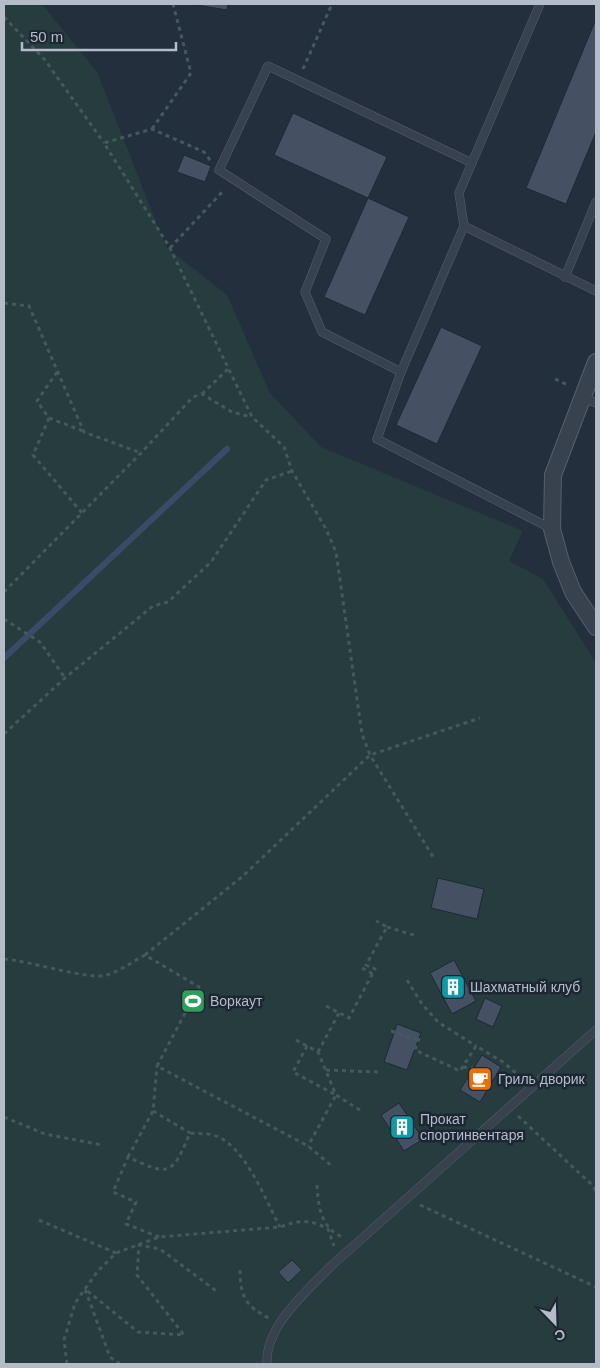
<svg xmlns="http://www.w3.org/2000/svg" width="600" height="1368" viewBox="0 0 600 1368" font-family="Arial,sans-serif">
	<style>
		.green { fill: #263c3f }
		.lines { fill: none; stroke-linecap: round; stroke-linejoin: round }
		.stream { stroke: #394c67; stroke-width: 6 }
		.building { fill: #455162; stroke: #1f2835 }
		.service-casing { stroke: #565f6c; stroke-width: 9 }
		.minor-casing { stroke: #565f6c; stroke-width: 18 }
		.path { stroke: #44595c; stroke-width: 3; stroke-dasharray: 4 4; stroke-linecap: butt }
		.service { stroke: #38414e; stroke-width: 8 }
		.minor { stroke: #38414e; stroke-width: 16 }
		.labels { text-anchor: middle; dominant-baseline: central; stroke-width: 5; stroke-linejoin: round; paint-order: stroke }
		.poi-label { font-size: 14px; fill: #b4bcc9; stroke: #1d2633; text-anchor: start }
	</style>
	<rect width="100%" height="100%" fill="#242f3e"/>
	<polygon class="green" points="4,4 42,4 97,72 166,247 227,295 270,393 321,447 523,531 509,561 543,579 596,663 596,1364 4,1364"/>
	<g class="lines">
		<polyline class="stream" points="4,658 227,449"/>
	</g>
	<g class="building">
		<polygon points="191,4 228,4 227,10"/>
		<polygon points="596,19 596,132 566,204 526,188"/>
		<polygon points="293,113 387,157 368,198 274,155"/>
		<polygon points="184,155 211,166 205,182 177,172"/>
		<polygon points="368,198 409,217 365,315 324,297"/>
		<polygon points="441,327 482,346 437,444 396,425"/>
		<polygon points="438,878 484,889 477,919 431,908"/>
		<polygon points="454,960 476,1001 452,1014 430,973"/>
		<polygon points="485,998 502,1006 493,1027 476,1019"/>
		<polygon points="397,1024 421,1033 407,1070 384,1062"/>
		<polygon points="482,1055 501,1067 480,1102 460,1090"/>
		<polygon points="399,1103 423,1139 404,1151 381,1115"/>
		<polygon points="292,1260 302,1270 288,1283 278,1272"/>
	</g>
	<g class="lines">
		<defs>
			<g id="service">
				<polyline points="540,4 459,193 464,226 596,291"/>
				<polyline points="472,163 268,66 219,170 326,239 305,292 322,332 401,372 377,439 552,529"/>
				<polyline points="565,277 596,202"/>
				<polyline points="401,372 464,226"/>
				<polyline points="582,397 596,403"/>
				<path d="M267 1364C265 1326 307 1291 331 1266L596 1030"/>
			</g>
			<polyline id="minor" points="596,362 553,475 552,529 561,562 573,592 596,627"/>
		</defs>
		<use href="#service" class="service-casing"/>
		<use href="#minor" class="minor-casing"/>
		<g class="path">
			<polyline points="4,17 45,60 104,143"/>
			<polyline points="303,69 332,4"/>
			<polyline points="152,129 191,73 173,4"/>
			<polyline points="210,160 204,152 152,129 104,143 170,248 252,417 284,447 292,471 326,529 336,552 362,734 370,755 435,860"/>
			<polyline points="170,248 224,190"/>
			<polyline points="4,303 29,306 84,432 141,453"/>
			<polyline points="57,372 37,401 49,418 33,455 82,513"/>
			<polyline points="555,379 568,385"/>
			<polyline points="202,394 228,369"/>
			<polyline points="49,418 83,431"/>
			<polyline points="4,592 141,453 193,397 202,394 232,412 251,417"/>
			<polyline points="4,619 40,642 65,678"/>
			<polyline points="4,734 65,678 153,606 168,602 211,562 266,480 292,471"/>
			<polyline points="387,927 417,936"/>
			<polyline points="145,955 243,876 370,755 480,718"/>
			<path d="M4 959C26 960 91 981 107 975 120 971 132 962 145 955L199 987 157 1066 308 1146 333 1167"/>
			<polyline points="362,968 373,974"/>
			<polyline points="407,980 422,1004 438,1022 476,1046"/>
			<polyline points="326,1006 349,1018 375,969 366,965 387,927 376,921"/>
			<polyline points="391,1031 418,1040"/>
			<polyline points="419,1038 415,1050 460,1071 476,1046 503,1062 523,1079"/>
			<polyline points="296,1040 318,1052 336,1095 363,1112"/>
			<polyline points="307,1046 293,1072 336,1095 308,1146"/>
			<polyline points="318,1052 339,1013"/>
			<polyline points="463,1067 473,1068"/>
			<polyline points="326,1070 378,1072"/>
			<polyline points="153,1111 190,1133"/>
			<polyline points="518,1116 591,1184 596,1191"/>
			<polyline points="4,1117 45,1134 102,1145"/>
			<polyline points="128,1157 153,1111 157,1066"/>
			<path d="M317 1185C318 1206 321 1228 342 1237"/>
			<polyline points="420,1205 596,1287"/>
			<polyline points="39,1220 116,1253"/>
			<path d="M159 1237 126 1224 136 1202 113 1192 128 1157C170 1177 172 1175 190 1133 198 1134 206 1133 213 1135 244 1143 266 1201 280 1227"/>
			<path d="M240 1270C240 1296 246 1307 269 1318"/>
			<path d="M67 1364 64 1340 75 1303 97 1272 116 1253 159 1237 280 1227C299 1220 310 1219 328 1229L334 1246"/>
			<polyline points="120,1364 110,1357 85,1289 138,1332 184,1335 137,1275 139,1245 160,1249 219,1293"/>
		</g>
		<use href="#service" class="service"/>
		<use href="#minor" class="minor"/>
	</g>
	<defs>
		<symbol id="building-square" viewBox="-11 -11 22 22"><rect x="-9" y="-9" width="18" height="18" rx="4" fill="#0f9aa8" stroke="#1d2633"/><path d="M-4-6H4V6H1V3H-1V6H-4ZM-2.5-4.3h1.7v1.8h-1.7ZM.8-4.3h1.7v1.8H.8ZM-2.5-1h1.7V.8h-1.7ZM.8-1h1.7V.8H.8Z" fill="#fff"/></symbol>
		<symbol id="stadium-square" viewBox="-11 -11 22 22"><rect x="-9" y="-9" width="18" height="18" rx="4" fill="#2e9e5b" stroke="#1d2633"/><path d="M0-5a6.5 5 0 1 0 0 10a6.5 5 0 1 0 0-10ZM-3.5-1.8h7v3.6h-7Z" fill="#fff"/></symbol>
		<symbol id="cafe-square" viewBox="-11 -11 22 22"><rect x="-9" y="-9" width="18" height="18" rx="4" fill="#e8710a" stroke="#1d2633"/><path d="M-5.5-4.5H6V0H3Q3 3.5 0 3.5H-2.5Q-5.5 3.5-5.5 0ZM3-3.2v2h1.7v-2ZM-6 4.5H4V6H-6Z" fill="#fff"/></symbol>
	</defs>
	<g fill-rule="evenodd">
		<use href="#building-square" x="439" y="973" width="28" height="28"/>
		<use href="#stadium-square" x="179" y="987" width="28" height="28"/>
		<use href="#cafe-square" x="466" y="1065" width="28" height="28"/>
		<use href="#building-square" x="388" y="1113" width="28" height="28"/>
	</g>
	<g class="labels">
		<g class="poi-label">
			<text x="470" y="987">Шахматный клуб</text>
			<text x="210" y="1001">Воркаут</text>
			<text x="498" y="1079">Гриль дворик</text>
			<text x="420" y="1119">Прокат<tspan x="420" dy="16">спортинвентаря</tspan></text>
		</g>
	</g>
	<rect width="600" height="1368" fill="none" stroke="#b4bcc9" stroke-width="10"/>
	<g transform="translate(555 1323) rotate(157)" stroke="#1d2633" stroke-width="4" paint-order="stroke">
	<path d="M0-4L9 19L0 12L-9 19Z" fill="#b4bcc9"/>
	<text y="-8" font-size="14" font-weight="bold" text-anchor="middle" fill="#b4bcc9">С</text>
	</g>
	<path d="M22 42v8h154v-8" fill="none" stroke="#b4bcc9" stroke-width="2.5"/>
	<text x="30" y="42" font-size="15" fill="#b4bcc9" stroke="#1d2633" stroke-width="4" paint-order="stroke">50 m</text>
</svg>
